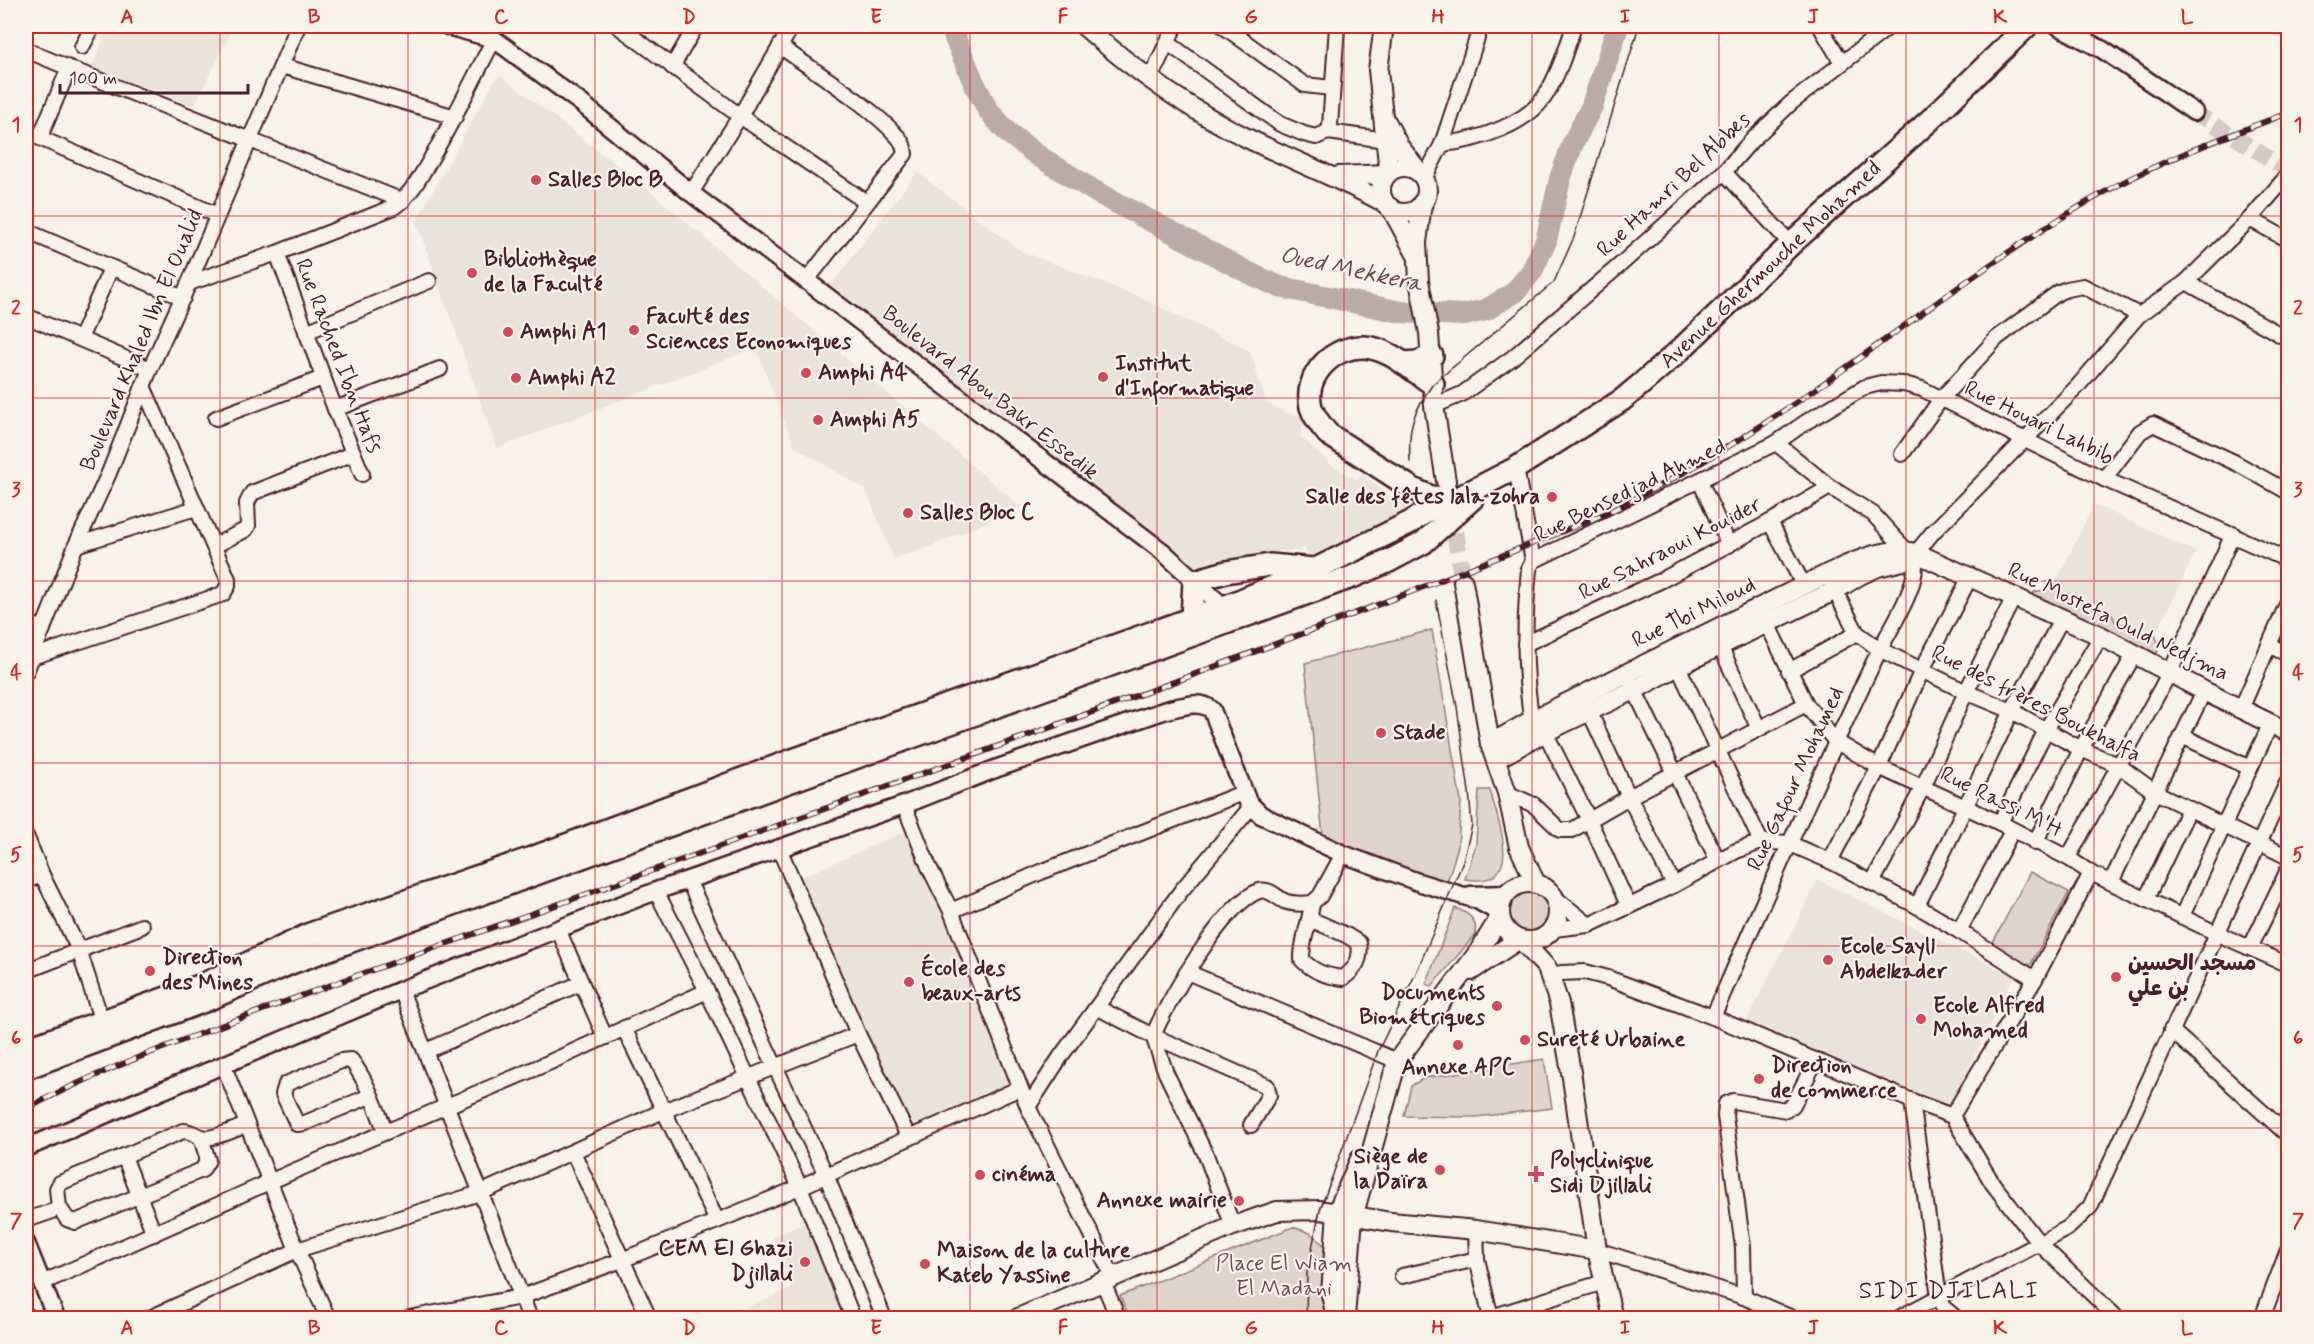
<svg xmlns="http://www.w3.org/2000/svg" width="2314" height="1344" viewBox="0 0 2314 1344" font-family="Mynerve,'Playpen Sans Arabic',sans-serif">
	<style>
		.built { fill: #eae3da }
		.green { fill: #ded4cc; stroke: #947a7c; stroke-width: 1.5 }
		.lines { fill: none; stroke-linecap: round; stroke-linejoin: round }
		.river { stroke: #bcaaa7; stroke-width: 22 }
		.tertiary-tunnel { stroke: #d4c9c2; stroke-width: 16; stroke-dasharray: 16 8; stroke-linecap: butt }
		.secondary-tunnel { stroke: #d4c9c2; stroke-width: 18; stroke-dasharray: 18 9; stroke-linecap: butt }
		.minor-casing { stroke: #4a1f2b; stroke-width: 18 }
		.tertiary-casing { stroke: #4a1f2b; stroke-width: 21 }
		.secondary-casing { stroke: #4a1f2b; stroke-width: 22 }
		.primary-casing { stroke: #4a1f2b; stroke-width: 26 }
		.minor { stroke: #f7f3e8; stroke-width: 14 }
		.tertiary { stroke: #f7f3e8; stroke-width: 16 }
		.secondary { stroke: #f7f3e8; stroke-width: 18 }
		.primary { stroke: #f7f3e8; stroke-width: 21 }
		.tram { stroke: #4a1f2b; stroke-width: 1.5 }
		.rail-casing { stroke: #4a1f2b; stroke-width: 6 }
		.rail { stroke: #f7f3e8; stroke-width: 4; stroke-dasharray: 11; stroke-linecap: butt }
		.grid { fill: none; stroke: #d62828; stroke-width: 1.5; stroke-opacity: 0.55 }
		.poi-dot { fill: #d1495b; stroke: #f7f3e8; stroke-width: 2 }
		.labels { text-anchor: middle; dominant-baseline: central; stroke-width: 4.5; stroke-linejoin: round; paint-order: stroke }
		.poi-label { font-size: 22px; font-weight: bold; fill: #4a1f2b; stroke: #f7f3e8; text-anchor: start }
		.street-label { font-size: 22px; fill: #4a1f2b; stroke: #f7f3e8 }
		.park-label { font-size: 22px; fill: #6f4c53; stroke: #f7f3e8 }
		.water-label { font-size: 24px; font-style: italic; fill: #6c4950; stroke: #f7f3e8 }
		.neighbourhood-label { font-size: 24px; letter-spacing: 1.5px; fill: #4a1f2b; stroke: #f7f3e8 }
		.neatline { fill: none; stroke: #d62828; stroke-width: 2 }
		.grid-label { font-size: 20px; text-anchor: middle; font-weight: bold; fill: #d62828 }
	</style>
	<rect width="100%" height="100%" fill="#f7f3e8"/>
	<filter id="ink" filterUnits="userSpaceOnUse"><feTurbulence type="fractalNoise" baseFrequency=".0167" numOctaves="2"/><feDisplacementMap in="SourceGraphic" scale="12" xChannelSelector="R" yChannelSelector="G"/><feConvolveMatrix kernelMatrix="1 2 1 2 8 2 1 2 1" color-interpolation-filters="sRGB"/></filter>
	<g filter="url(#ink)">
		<g class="built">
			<polygon points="109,26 234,26 194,106 92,67"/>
			<polygon points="501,76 644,186 1021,507 932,546 894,559 866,490 794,446 756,348 497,448 416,221 496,78"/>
			<polygon points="917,172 1021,251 1137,296 1250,351 1266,403 1287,413 1306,416 1300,436 1331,465 1358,480 1361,475 1382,489 1380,492 1408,506 1405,508 1412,518 1325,560 1311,558 1304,547 1297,551 1280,551 1271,557 1247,557 1204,572 1199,569 830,287"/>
			<polygon points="2094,504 2196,552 2154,638 2052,590"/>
			<polygon points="909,830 1017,1086 910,1131 799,878"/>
			<polygon points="1818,880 2014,976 1947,1112 1743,1028"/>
			<polygon points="810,1221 850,1318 722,1318 793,1288 772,1237"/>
		</g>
		<g class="green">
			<polygon points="2048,581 2053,582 2065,599 2084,601 2088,610 2110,611 2116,623 2131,625 2142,636 2154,632 2159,646 2156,657 2142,647 2132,650 2067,617 2061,607 2055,610 2042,604 2040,599 2032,598 2034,592 2044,590"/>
			<polygon points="1432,630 1461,802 1458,846 1447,883 1395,866 1323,836 1305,663"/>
			<path d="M1479 790H1490C1498 823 1527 889 1465 879L1476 844Z"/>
			<polygon points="2030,872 2069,892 2030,966 1991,946"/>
			<circle cx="1531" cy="911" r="21"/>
			<path d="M1455 908C1468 913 1478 919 1475 935L1432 986 1426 984Z"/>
			<polygon points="1544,1059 1552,1108 1476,1117 1404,1116 1411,1086 1424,1078"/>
			<polygon points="1293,1227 1310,1233 1325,1246 1329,1318 1130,1318 1120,1296"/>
		</g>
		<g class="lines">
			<polyline class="river" points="950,26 974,83 988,110 1007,132 1037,155 1096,192 1251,274 1280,287 1401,312 1464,315 1486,310 1515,292 1532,271 1546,241 1560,179 1573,143 1592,106 1618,26"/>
			<polyline class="tertiary-tunnel" points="2194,112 2288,170"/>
			<polyline class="secondary-tunnel" points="1451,506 1463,582"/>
			<defs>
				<g id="minor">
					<polyline points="618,26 740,116 866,202"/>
					<polyline points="1223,26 1305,85 1331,88"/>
					<polyline points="1820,26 1842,63"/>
					<polyline points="1168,43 1280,124 1304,134 1316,137 1328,132 1386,140"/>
					<path d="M780 46C816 73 869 104 898 137 903 142 904 147 905 154L807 280"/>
					<polyline points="82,47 93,26"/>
					<polyline points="26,50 69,68 40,137"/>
					<polyline points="282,66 455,117"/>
					<polyline points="672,67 696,26"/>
					<polyline points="69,68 403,201"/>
					<polyline points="1150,79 1175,26"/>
					<polyline points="26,132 217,215"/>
					<polyline points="1328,132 1330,126 1337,26"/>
					<path d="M1442 144C1476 141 1531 124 1548 91 1560 71 1567 47 1574 26"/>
					<polyline points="1724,172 1791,244"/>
					<polyline points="1424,179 1442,144 1481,26"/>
					<polyline points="691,193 740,116 792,26"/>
					<polyline points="2250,219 2288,240"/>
					<polyline points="26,231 183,298"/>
					<polyline points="277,253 335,409 362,474"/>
					<polyline points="2186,282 2288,339"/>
					<path d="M189 283 277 253 394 207C412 194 422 174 433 155 455 117 474 78 494 39"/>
					<polyline points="26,316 150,369"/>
					<polyline points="306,332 429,281"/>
					<polyline points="80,339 111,268"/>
					<polyline points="1434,406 1462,394 1512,358 1620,265 1724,172 1751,141 1791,103 1890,26"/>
					<polyline points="335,409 440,369"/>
					<polyline points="216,418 323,378"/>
					<polyline points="1902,454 1941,399 1997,338 2059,292 2067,289 2083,286 2139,315"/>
					<polyline points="1516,468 1533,561"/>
					<polyline points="2104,479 2140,432 2153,424 2236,463 2288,492"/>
					<polyline points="1700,481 1729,545"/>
					<polyline points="1770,522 1804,586"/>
					<polyline points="76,545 196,508"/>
					<polyline points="214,546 245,530 248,526 247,503 252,493 352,454"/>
					<polyline points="1916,553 1933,532 2077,387 2139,315 2186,282 2250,219 2288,175"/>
					<polyline points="1831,583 1857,633 1879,649 1966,692 2012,711 2081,749 2118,765 2155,792 2288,857"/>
					<polyline points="1763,615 1806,704 1835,741 1879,767 2000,823 2068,858 2091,873 2216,933 2284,963 2288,962"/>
					<polyline points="26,622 43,629"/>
					<polyline points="1525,644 1662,580 1770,522 1830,487"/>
					<polyline points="1720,646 1759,729"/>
					<polyline points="2270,646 2288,654"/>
					<polyline points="32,657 223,594 228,586 228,579 143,386"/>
					<polyline points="1674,658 1761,842"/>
					<polyline points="1789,671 1857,633"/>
					<polyline points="26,672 76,545 109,473 150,369 189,283 298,26"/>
					<polyline points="1631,683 1718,861"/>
					<polyline points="1585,702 1629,797 1674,885"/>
					<polyline points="2241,709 2288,602"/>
					<path d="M1533 727C1523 675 1524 622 1529 569L1533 561 1776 443 1806 422 1865 387 1881 383 1904 384 1922 389 2104 479 2288 560"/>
					<polyline points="1545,732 1589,820 1629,907"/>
					<polyline points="2182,736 2250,768"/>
					<polyline points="1507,793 1534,805 1560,830 1572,830 1629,797 1806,704"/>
					<polyline points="904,805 929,867 951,911 1028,1107 1113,1277"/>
					<polyline points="2000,823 2046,730 2101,636"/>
					<polyline points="26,836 42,875 79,950 102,1022"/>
					<polyline points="2035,843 2081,749 2135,653"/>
					<polyline points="779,848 858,1034 909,1138"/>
					<polyline points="2068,858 2170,672 2233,534"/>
					<polyline points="1830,861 1879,767 1922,670 1970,577"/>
					<polyline points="688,880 826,1175 884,1318"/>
					<polyline points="26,881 42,875"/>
					<polyline points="2111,882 2204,691"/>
					<polyline points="1872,883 1923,787 1966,692 2014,597"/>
					<polyline points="656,891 707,991 800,1187 853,1318"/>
					<polyline points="2146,899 2189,809"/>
					<polyline points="1917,906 2012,711 2062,618"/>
					<polyline points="951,911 1041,872 1245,792"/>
					<polyline points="2182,916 2271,723"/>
					<path d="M1310 919 1346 935 1359 943C1362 958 1355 970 1343 978 1326 976 1314 972 1302 960 1301 941 1310 923 1312 903"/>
					<polyline points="1589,925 1674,885 1736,851 1761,842 1771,842 1788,843 1830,861 1917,906 1959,931 2012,831"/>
					<polyline points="558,929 605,1037"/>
					<polyline points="1553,929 1589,925 1554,897"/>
					<polyline points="1959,931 2035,979"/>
					<polyline points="2250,948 2288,870"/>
					<polyline points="26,971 142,926"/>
					<polyline points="1187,972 1397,1061"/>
					<polyline points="1551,977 1561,973 1585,972 1608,978 1713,1017 1912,1101 1952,1116 1993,1184 2039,1243 2117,1318"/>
					<polyline points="401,990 530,1318"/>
					<polyline points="1098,1008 1153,1036 1267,1086 1269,1095 1251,1125"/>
					<path d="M1713 1017C1766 895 1820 774 1877 655 1888 632 1921 584 1914 559L1873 514 1830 487 1776 443"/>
					<polyline points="624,1028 717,1221"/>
					<polyline points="2171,1030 2288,1135"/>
					<polyline points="426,1051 581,983"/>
					<polyline points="223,1064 297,1250 328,1318"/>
					<path d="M370 1096 305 1123 297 1124 283 1094 286 1084 341 1061 351 1060C367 1081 376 1108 386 1132"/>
					<polyline points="1912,1101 1939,1297 1943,1307 1956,1318"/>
					<polyline points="1028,1107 1061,1056 1181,891 1251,807"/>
					<polyline points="1952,1116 2035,979 2091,873"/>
					<polyline points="573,1152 649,1318"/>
					<polyline points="124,1156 154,1234"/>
					<polyline points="59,1207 67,1219 75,1222 202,1170 208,1160 201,1138"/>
					<path d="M26 1220 50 1212 59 1207 57 1189 60 1183 183 1131C193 1131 197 1137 205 1138 218 1138 235 1129 247 1125"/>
					<path d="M1233 1226 1206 1155 1166 1073 1153 1036C1168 1000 1223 904 1259 891 1269 888 1276 897 1284 901 1292 904 1303 904 1312 903L1320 896 1343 854"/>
					<polyline points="1476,1230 1477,1259 1491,1318"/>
					<polyline points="1597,1250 1744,1297 1792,1318"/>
					<polyline points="1402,1276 1477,1259"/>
					<polyline points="1103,1282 1118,1318"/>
					<polyline points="42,1283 294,1171 548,1063 707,991"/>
					<polyline points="1744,1297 1743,1247 1725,1116 1726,1104 1733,1101 1786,1110 1793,1105 1816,1060"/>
					<polyline points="1491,1317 1604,1282"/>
					<polyline points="150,1318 297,1250 480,1193 663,1111 858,1034"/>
					<polyline points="409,1318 521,1297 622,1260 800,1187 1020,1088"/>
					<polyline points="1899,1318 2068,1228 2090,1207 2288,781"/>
					<polyline points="2262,1318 2288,1250"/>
				</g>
				<g id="tertiary">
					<polyline points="447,26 494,39 581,103 691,193 1162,551 1230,613"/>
					<polyline points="2058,26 2103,50 2194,112"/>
					<polyline points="1470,895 1507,894"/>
					<path d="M26 1148 401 990 656 891 904 805 995 769 1166 710C1180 707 1200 699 1212 710L1248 802 1261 815 1343 854 1418 882 1477 900 1500 913"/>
					<polyline points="26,1243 56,1318"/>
					<polyline points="26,1316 28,1318"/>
				</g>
				<g id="secondary">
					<path d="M1084 26C1134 70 1189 110 1249 139 1294 161 1341 179 1385 203"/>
					<polyline points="1384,26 1378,70 1389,172"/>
					<polyline points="1387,123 1399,146 1419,172"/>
					<circle cx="1404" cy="190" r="23"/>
					<polyline points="1339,176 1387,174"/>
					<polyline points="1422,203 1417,243 1419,281 1429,333 1434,406 1446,481"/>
					<polyline points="1391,208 1416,254"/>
					<polyline points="1463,582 1490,744 1507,793 1519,847 1536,884"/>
					<path d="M1490 744 1532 720 1827 574C1854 562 1885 546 1916 553L2101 636 2204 691 2288 732"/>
					<polyline points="1496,759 1545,732 1634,690 1678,666 1834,591 1860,575 1878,567 1903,561"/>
					<circle cx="1529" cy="912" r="29"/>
					<polyline points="1522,941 1547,968 1559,1003 1572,1078 1597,1250 1613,1318"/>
					<polyline points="1471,971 1518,940"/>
					<polyline points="1018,1318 1233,1226 1277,1211 1320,1210 1391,1222 1476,1230 1597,1250"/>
					<polyline points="1336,1318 1331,1294 1337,1212 1360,1159"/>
					<polyline points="1345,1318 1353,1217 1397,1061 1479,951 1500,917"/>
				</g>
				<g id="primary">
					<polyline points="1403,363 1418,362 1432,356"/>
					<path d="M1433 384C1412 371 1391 349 1365 347 1334 345 1303 375 1311 407 1314 417 1321 426 1328 434L1413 489 1431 497 1454 498"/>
					<polyline points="1192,619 1194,581 1226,572 1270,565 1313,569"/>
					<polyline points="26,1049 202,985 310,934 529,859 790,761 1224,607 1316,569 1411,522 1427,511 1458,498 1516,468 1622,400 1640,385 1679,351 1791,244 1929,121 2027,26"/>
					<polyline points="26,1068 207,1000 291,963 1352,577 1389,561 1423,543 1473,498"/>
				</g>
			</defs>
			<use href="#minor" class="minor-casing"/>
			<use href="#tertiary" class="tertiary-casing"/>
			<use href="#secondary" class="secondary-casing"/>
			<use href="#primary" class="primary-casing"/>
			<use href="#minor" class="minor"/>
			<use href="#tertiary" class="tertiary"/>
			<use href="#secondary" class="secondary"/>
			<use href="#primary" class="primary"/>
			<g class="tram">
				<path d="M1410 462C1408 427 1412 413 1433 384L1554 282 1574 237 1639 26"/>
				<polyline points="1306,1318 1307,1272 1320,1210 1378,1051 1416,973 1463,862 1472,825 1469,792 1457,707 1436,600"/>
			</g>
			<defs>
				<path id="rail" d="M26 1109C95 1072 170 1045 244 1017 353 976 463 938 573 899 917 775 1264 655 1602 515 1621 507 1639 496 1657 487 1809 408 1937 292 2084 204 2148 165 2219 139 2288 113"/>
			</defs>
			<use href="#rail" class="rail-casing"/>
			<use href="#rail" class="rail"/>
		</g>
	</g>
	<path class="grid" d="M220 26V1318M408 26V1318M595 26V1318M782 26V1318M970 26V1318M1157 26V1318M1344 26V1318M1532 26V1318M1719 26V1318M1906 26V1318M2094 26V1318M26 216H2288M26 398H2288M26 581H2288M26 763H2288M26 946H2288M26 1128H2288"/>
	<g class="poi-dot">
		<circle cx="536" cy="180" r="6"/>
		<circle cx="472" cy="273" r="6"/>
		<circle cx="634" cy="330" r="6"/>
		<circle cx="508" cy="332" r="6"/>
		<circle cx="806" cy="373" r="6"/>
		<circle cx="1103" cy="377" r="6"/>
		<circle cx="516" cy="378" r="6"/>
		<circle cx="818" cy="420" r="6"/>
		<circle cx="1552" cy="497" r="6"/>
		<circle cx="908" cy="513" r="6"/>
		<circle cx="1381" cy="733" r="6"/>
		<circle cx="1828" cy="960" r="6"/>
		<circle cx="150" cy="971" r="6"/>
		<circle cx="2116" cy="977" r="6"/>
		<circle cx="909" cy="982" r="6"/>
		<circle cx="1497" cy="1006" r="6"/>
		<circle cx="1921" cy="1019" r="6"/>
		<circle cx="1525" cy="1040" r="6"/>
		<circle cx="1458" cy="1045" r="6"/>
		<circle cx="1759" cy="1079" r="6"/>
		<circle cx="1440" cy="1170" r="6"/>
		<path d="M1533 1165h6v6h6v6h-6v6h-6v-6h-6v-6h6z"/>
		<circle cx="980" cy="1175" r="6"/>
		<circle cx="1239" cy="1201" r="6"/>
		<circle cx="805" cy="1262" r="6"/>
		<circle cx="925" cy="1264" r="6"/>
	</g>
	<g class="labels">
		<g class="poi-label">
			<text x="548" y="180">Salles Bloc B</text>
			<text x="484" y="260">Bibliothèque<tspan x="484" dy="25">de la Faculté</tspan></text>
			<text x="646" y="317">Faculté des<tspan x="646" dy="25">Sciences Economiques</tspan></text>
			<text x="520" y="332">Amphi A1</text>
			<text x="1115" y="364">Institut<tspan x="1115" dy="25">d'Informatique</tspan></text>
			<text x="818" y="373">Amphi A4</text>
			<text x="528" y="378">Amphi A2</text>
			<text x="830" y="420">Amphi A5</text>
			<text x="1540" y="497" text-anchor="end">Salle des fêtes lala zohra</text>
			<text x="920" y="513">Salles Bloc C</text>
			<text x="1393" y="733">Stade</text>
			<text x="1840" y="947">Ecole Sayll<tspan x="1840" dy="25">Abdelkader</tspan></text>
			<text x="162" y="958">Direction<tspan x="162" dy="25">des Mines</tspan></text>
			<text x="2128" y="964">مسجد الحسين<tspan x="2128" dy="25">بن علي</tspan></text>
			<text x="921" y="969">École des<tspan x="921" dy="25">beaux-arts</tspan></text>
			<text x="1485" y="993" text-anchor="end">Documents<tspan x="1485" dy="25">Biométriques</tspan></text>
			<text x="1933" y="1006">Ecole Alfred<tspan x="1933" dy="25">Mohamed</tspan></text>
			<text x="1537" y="1040">Sureté Urbaine</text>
			<text x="1771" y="1066">Direction<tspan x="1771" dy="25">de commerce</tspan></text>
			<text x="1458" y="1068" text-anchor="middle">Annexe APC</text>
			<text x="1428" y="1157" text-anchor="end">Siège de<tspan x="1428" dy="25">la Daïra</tspan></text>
			<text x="1550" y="1161">Polyclinique<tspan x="1550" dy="25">Sidi Djillali</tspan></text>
			<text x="992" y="1175">cinéma</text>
			<text x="1227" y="1201" text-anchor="end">Annexe mairie</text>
			<text x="793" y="1249" text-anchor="end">CEM El Ghazi<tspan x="793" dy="25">Djillali</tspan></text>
			<text x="937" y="1251">Maison de la culture<tspan x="937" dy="25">Kateb Yassine</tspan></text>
		</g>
		<g class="street-label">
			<text transform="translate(1674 185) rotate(-43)">Rue Hamri Bel Abbes</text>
			<text transform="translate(1771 265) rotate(-43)">Avenue Ghermouche Mohamed</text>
			<text transform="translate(142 340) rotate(-67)">Boulevard Khaled Ibn El Oualid</text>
			<text transform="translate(338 356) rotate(69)">Rue Rached Ibn Hafs</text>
			<text transform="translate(990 393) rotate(38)">Boulevard Abou Bakr Essedik</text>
			<text transform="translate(2039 423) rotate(26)">Rue Houari Lahbib</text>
			<text transform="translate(1630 491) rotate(-26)">Rue Bensedjad Ahmed</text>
			<text transform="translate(1670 549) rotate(-27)">Rue Sahraoui Kouider</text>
			<text transform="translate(1694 613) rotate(-26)">Rue Tbi Miloud</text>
			<text transform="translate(2118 622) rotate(26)">Rue Mostefa Ould Nedjma</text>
			<text transform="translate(2036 704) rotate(27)">Rue des frères Boukhalfa</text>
			<text transform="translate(1796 779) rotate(-65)">Rue Gafour Mohamed</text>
			<text transform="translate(2001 802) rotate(26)">Rue Rassi M'H</text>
		</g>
		<g class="park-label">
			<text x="1284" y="1264">Place El Wiam<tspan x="1284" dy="25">El Madani</tspan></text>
		</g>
		<g class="water-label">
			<text transform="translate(1351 270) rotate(12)">Oued Mekkera</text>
		</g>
		<g class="neighbourhood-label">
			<text x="1949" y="1291">SIDI DJILALI</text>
		</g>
	</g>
	<rect width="2314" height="1344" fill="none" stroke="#f7f3e8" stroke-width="66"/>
	<path d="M60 84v9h188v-9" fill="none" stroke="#4a1f2b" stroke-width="3"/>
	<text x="69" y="84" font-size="18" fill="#4a1f2b" stroke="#f7f3e8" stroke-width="4.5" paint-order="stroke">100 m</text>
	<rect x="33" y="33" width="2248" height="1278" class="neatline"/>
	<g class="grid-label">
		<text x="127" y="23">A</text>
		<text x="314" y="23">B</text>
		<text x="501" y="23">C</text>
		<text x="689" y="23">D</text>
		<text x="876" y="23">E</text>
		<text x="1063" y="23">F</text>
		<text x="1251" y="23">G</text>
		<text x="1438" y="23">H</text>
		<text x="1625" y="23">I</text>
		<text x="1813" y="23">J</text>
		<text x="2000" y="23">K</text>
		<text x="2187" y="23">L</text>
		<text x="16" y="131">1</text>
		<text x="2298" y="131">1</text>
		<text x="16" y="314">2</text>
		<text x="2298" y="314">2</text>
		<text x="16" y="496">3</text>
		<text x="2298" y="496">3</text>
		<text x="16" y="679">4</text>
		<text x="2298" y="679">4</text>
		<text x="16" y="861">5</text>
		<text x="2298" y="861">5</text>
		<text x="16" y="1044">6</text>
		<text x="2298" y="1044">6</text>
		<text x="16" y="1227">7</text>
		<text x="2298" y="1227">7</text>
		<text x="127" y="1334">A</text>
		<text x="314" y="1334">B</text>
		<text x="501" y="1334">C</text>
		<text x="689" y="1334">D</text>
		<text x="876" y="1334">E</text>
		<text x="1063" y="1334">F</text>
		<text x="1251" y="1334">G</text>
		<text x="1438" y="1334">H</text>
		<text x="1625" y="1334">I</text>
		<text x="1813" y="1334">J</text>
		<text x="2000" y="1334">K</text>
		<text x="2187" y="1334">L</text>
	</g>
</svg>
